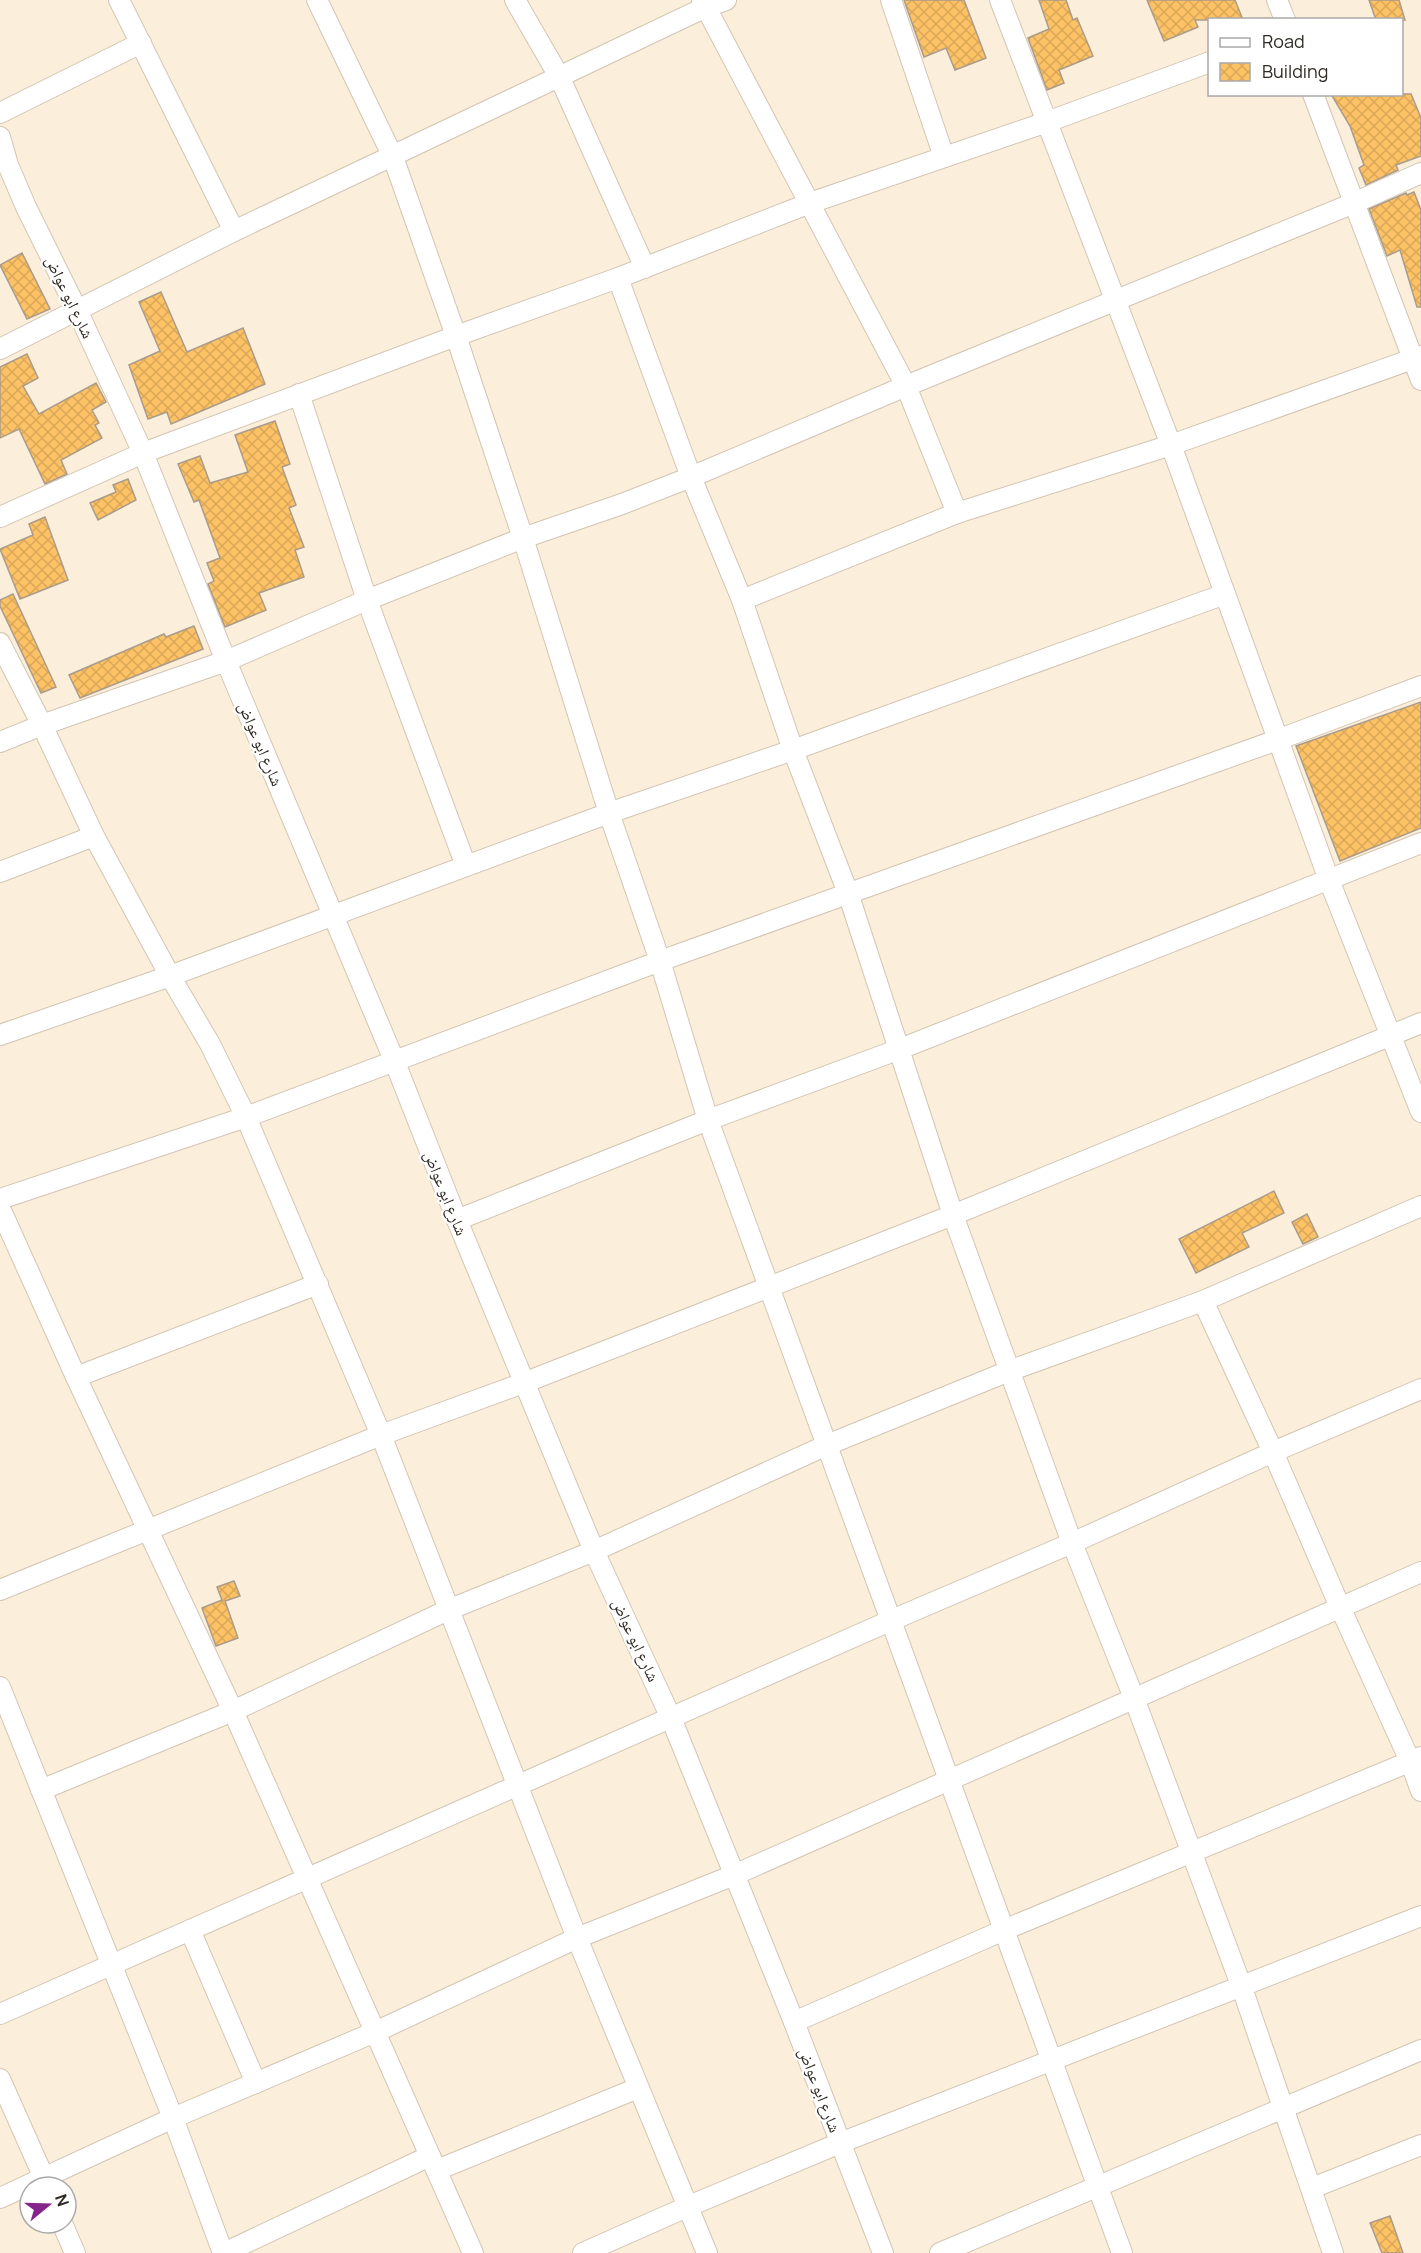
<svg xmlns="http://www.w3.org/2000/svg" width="1421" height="2253" viewBox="0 0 1421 2253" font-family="Manrope,'Noto Naskh Arabic',sans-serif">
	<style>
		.building { fill: url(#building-cross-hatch); stroke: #a99c8b; stroke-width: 1.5 }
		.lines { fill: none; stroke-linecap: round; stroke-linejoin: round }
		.street-casing { stroke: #d2c5b3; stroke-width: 22 }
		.street { stroke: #fff; stroke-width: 20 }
		.labels { text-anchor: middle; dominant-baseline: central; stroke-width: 4.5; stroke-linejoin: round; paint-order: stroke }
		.street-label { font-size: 16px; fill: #2e2922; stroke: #fff }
	</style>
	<defs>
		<pattern id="building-cross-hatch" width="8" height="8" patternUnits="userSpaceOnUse" patternTransform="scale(1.5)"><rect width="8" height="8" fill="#fec266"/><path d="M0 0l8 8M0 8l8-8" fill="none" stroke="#daa758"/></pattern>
	</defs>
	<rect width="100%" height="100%" fill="#fbeedb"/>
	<g class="building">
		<polygon points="904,0 964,0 986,58 955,70 946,48 924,57"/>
		<polygon points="1039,0 1066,0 1073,20 1077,18 1093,56 1059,70 1064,83 1047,90 1028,38 1049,29"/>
		<polygon points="1147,0 1235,0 1243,20 1195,20 1198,27 1164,41"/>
		<polygon points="1369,0 1399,0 1405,20 1376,20"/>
		<polygon points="1331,94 1411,94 1421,118 1421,156 1396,165 1398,170 1366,185 1359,168 1364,165 1350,126"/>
		<polygon points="1414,192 1421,210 1421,307 1417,307 1400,250 1387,256 1369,209 1406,193 1407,195"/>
		<polygon points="22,253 50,309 27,319 0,265"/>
		<polygon points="161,292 187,352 243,328 265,384 171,424 167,412 148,419 129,365 160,351 139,302"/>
		<polygon points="27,354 38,378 23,386 39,414 96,383 106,402 92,410 99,423 95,425 102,438 61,460 67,474 45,484 19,429 0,438 0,367"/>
		<polygon points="275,421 290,464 282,467 296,505 289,508 304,547 295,550 304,577 259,593 266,610 225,627 208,584 214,581 207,563 220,558 199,500 194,502 178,464 200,456 210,483 248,472 235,435"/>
		<polygon points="128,479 136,500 98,520 90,503 116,492 113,485"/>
		<polygon points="45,517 68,580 20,599 0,549 33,535 29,524"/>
		<polygon points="13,594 56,687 41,693 0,606 0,600"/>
		<polygon points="194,626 203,649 80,698 69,675 164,634 166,637"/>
		<polygon points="1421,702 1421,828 1340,861 1296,746"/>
		<polygon points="1274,1191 1284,1213 1242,1233 1249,1247 1196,1273 1179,1239"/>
		<polygon points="1307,1214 1318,1237 1303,1244 1292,1222"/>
		<polygon points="234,1581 240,1596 225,1601 238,1638 216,1646 202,1608 222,1600 217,1587"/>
		<polygon points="1390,2216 1403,2253 1382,2253 1370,2223"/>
	</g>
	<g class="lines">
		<defs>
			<g id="street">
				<polyline points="119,0 234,231"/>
				<polyline points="317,0 393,157 456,336 523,538 609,813 660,961 708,1120 1122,2253"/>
				<polyline points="515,0 560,78 645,268"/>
				<polyline points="702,0 906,386 957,513"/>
				<polyline points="891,0 944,157"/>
				<polyline points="1000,0 1171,445 1329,880 1421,1112"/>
				<polyline points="1277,0 1285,20"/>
				<polyline points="1313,94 1421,380"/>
				<polyline points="0,113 141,43"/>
				<polyline points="0,137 8,165 26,207 78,312 143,453 226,661 394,1060 457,1220 594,1551 671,1718 794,2022 883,2253"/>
				<polyline points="618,278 691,477 742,600 793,750 848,893 953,1215 1072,1543 1134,1698 1241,1985 1333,2253"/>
				<polyline points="0,349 234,231 706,7 726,0"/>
				<polyline points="299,394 367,600 466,866"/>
				<polyline points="0,517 143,453 456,336 618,278 810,203 1047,122 1210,62"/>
				<polyline points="742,600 957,513 1171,445 1421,356"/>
				<polyline points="0,643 42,725 94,836 170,976 210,1044 246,1117 381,1435 577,1938 707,2253"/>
				<polyline points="0,742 42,725 226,661 367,600 523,538 622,504 691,477 906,386 1354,203 1421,173"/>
				<polyline points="0,872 94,836"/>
				<polyline points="0,1035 170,976 609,813 793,750 1225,594"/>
				<polyline points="0,1199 246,1117 660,961 1277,740 1421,686"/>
				<polyline points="0,1208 76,1377 233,1711 473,2253"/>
				<polyline points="457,1220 708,1120 900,1049 1421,843"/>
				<polyline points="1203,1301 1273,1452 1340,1607 1410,1761 1421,1791"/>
				<polyline points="76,1377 318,1284"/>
				<polyline points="0,1590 381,1435 526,1382 953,1215 1421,1023"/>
				<polyline points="0,1687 173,2118 223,2253"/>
				<polyline points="41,1790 233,1711 448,1610 594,1551 827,1445 1009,1371 1203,1301 1421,1206"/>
				<polyline points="190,1930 256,2083"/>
				<polyline points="0,2014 892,1620 1072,1543 1273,1452 1421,1389"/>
				<polyline points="794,2022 1004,1930 1421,1757"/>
				<polyline points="0,2079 48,2187"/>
				<polyline points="437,2170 638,2088"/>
				<polyline points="1312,2188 1421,2145"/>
				<polyline points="0,2198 173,2118 375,2032 577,1938 734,1875 1421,1572"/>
				<polyline points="62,2223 75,2253"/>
				<polyline points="224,2253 430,2156"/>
				<polyline points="583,2253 689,2206 840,2143 1421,1916"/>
				<polyline points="940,2253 1421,2050"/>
			</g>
		</defs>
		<use href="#street" class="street-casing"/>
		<use href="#street" class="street"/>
	</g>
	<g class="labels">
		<g class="street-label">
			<text transform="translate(70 297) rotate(64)">شارع ابو عواض</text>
			<text transform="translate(261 744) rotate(67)">شارع ابو عواض</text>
			<text transform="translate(446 1193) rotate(68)">شارع ابو عواض</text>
			<text transform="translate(636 1640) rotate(65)">شارع ابو عواض</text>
			<text transform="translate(820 2090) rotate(69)">شارع ابو عواض</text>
		</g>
	</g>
	<rect x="1208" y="18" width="195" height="78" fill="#ffffff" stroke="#aba9a7" stroke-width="1.5"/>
	<rect x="1220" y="38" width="30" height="9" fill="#ffffff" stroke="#aba9a7" stroke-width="1.5"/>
	<text x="1262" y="48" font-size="18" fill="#2e2922">Road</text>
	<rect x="1220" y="63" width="30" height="18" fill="url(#building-cross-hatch)" stroke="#aba9a7" stroke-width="1.5"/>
	<text x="1262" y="78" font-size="18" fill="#2e2922">Building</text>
	<g transform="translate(48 2205) rotate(71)"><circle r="28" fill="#ffffff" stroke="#aba9a7" stroke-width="1.5"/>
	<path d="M0-4.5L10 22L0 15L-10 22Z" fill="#86248d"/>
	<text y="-9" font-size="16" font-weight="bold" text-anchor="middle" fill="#2e2922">N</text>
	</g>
</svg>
